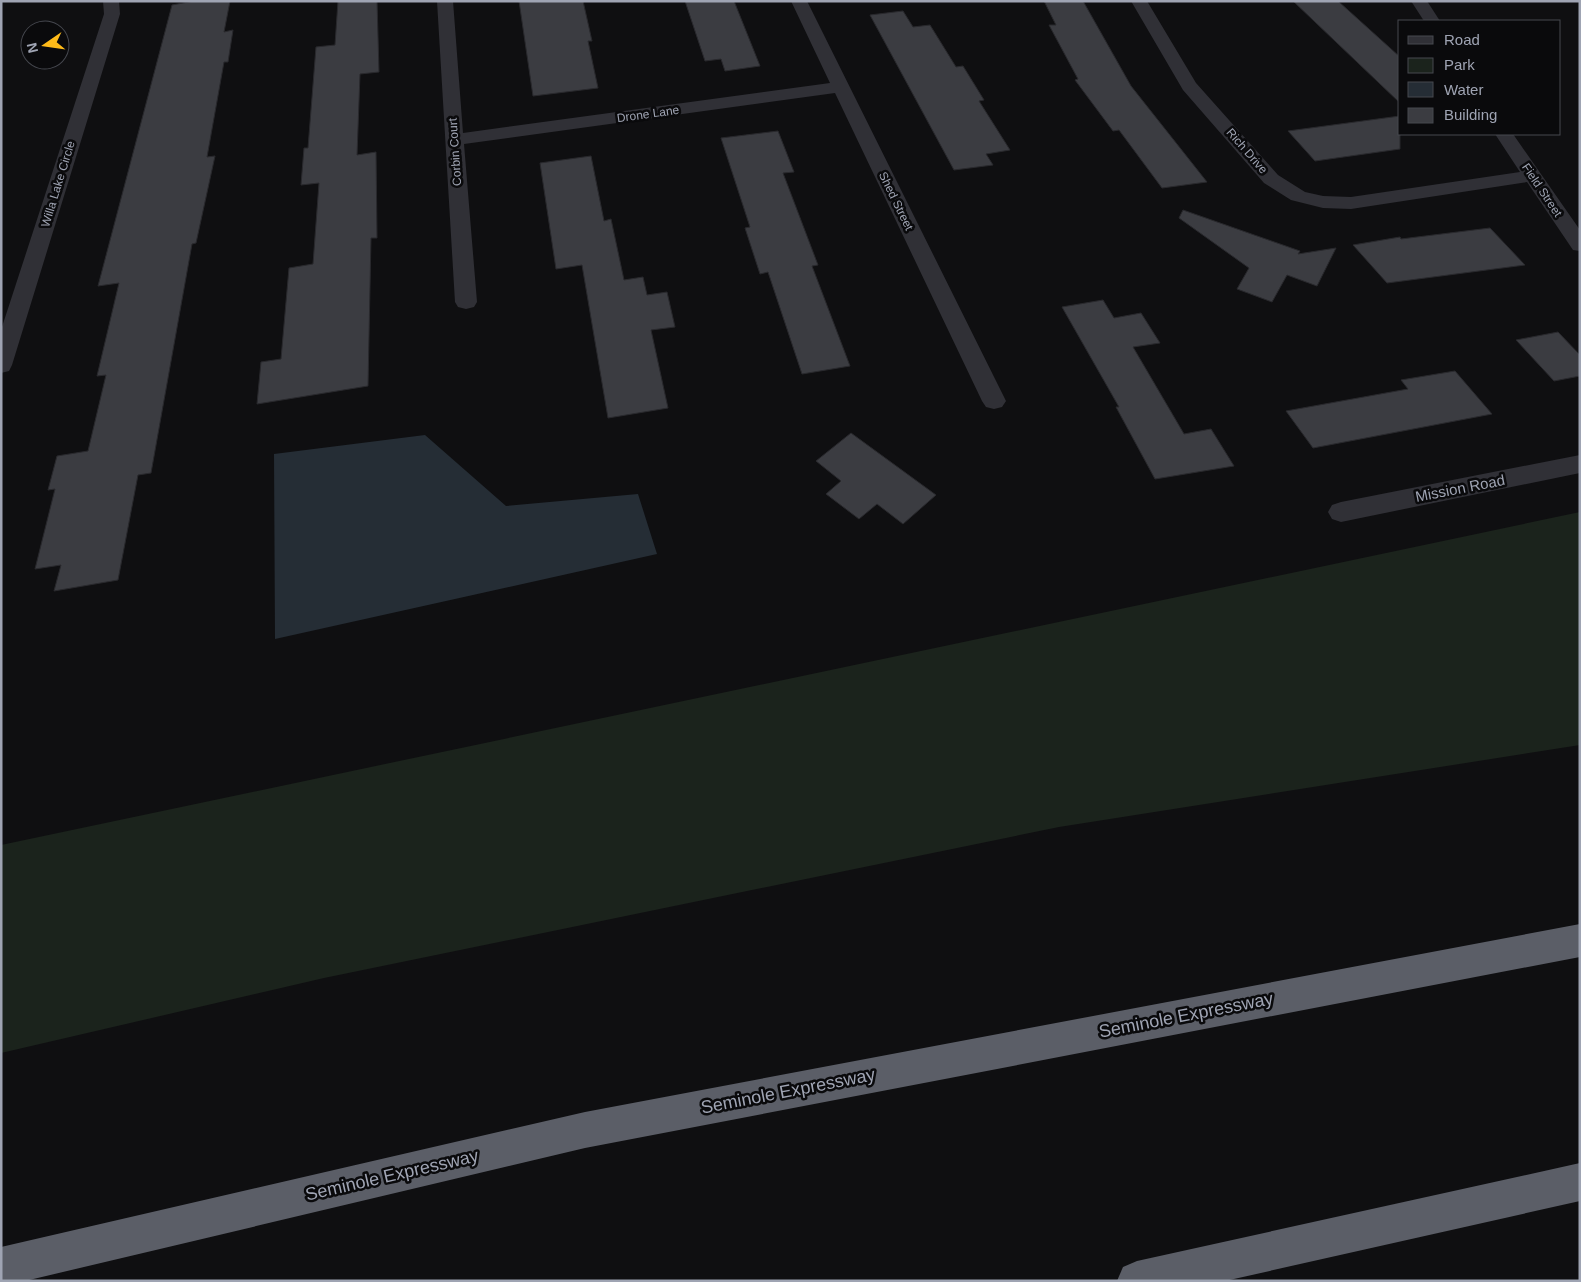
<svg xmlns="http://www.w3.org/2000/svg" width="1581" height="1282" viewBox="0 0 1581 1282" font-family="Arial,sans-serif">
	<style>
		.green { fill: #1b231c }
		.water { fill: #252d35 }
		.building { fill: #3b3c41; stroke: #29292d }
		.lines { fill: none; stroke-linecap: round; stroke-linejoin: round }
		.minor { fill: #303036; fill-rule: evenodd }
		.motorway { fill: #5b5e67; fill-rule: evenodd }
		.labels { text-anchor: middle; dominant-baseline: central; stroke-width: 5; stroke-linejoin: round; paint-order: stroke }
		.far-street-label { font-size: 12px; fill: #9fa4b3; stroke: #0a0a0c }
		.street-label { font-size: 15px; fill: #9fa4b3; stroke: #0a0a0c }
		.near-street-label { font-size: 18px; fill: #9fa4b3; stroke: #0a0a0c }
	</style>
	<rect width="100%" height="100%" fill="#0f0f11"/>
	<polygon class="green" points="1580,512 1580,745 1059,827 324,978 1,1053 1,845"/>
	<polygon class="water" points="425,435 506,506 638,494 657,554 275,639 274,454"/>
	<g class="building">
		<polygon points="194,1 230,1 224,32 233,30 228,62 224,62 207,157 215,156 196,243 192,244 151,473 138,475 118,580 54,591 61,565 35,569 55,489 48,490 57,456 88,451 106,375 97,376 119,283 98,286 172,5"/>
		<polygon points="338,1 377,1 379,72 360,74 357,155 376,152 377,238 371,238 368,386 257,404 261,362 281,359 289,268 313,264 319,183 301,185 304,148 308,148 316,47 335,45"/>
		<polygon points="519,1 583,1 592,41 588,41 598,88 533,96"/>
		<polygon points="685,1 734,1 760,66 725,71 721,59 705,61"/>
		<polygon points="1044,1 1083,1 1131,86 1207,182 1162,188 1119,130 1113,131 1075,80 1078,79 1049,25 1056,25"/>
		<polygon points="1293,1 1338,1 1400,57 1400,103"/>
		<polygon points="903,11 913,27 930,25 956,67 963,66 984,100 979,101 1010,150 986,154 993,165 954,170 870,15"/>
		<polygon points="1400,116 1400,149 1315,161 1288,131"/>
		<polygon points="778,131 794,172 783,173 818,265 812,266 850,366 802,374 768,272 760,274 745,228 750,227 721,138"/>
		<polygon points="591,156 604,221 611,219 624,280 643,277 647,295 667,292 675,327 651,330 668,408 608,418 582,265 556,269 540,163"/>
		<polygon points="1183,210 1300,251 1298,254 1336,248 1317,286 1287,275 1272,302 1237,289 1249,268 1179,218"/>
		<polygon points="1490,228 1525,265 1387,283 1353,245 1400,237 1401,239"/>
		<polygon points="1103,300 1114,318 1141,313 1160,343 1133,347 1184,434 1211,429 1234,466 1155,479 1116,407 1119,407 1062,307"/>
		<polygon points="1558,332 1580,355 1580,376 1554,381 1516,340"/>
		<polygon points="1455,371 1492,414 1313,448 1286,411 1408,389 1401,380"/>
		<polygon points="851,433 936,495 903,524 877,504 859,519 826,494 841,481 816,461"/>
	</g>
	<g class="lines">
		<g class="minor">
			<polygon points="103,1 119,1 120,14 12,365 9,371 1,373 1,330 104,14"/>
			<polygon points="437,1 453,1 463,133 830,83 791,1 807,1 1006,401 1002,407 994,409 986,407 982,401 835,93 464,144 477,302 474,307 466,309 458,307 455,302"/>
			<polygon points="1131,1 1147,1 1196,83 1278,175 1305,192 1323,196 1351,197 1520,172 1495,134 1513,134 1580,230 1580,251 1573,250 1527,182 1351,209 1323,208 1291,200 1264,183 1183,90"/>
			<polygon points="1411,1 1427,1 1440,21 1424,21"/>
			<polygon points="1580,455 1580,473 1341,522 1332,519 1328,512 1332,505 1341,502"/>
		</g>
		<g class="motorway">
			<polygon points="1580,924 1580,957 585,1148 25,1281 1,1281 1,1247 585,1112"/>
			<polygon points="1580,1163 1580,1201 1225,1281 1117,1281 1123,1267 1137,1261"/>
		</g>
	</g>
	<g class="labels">
		<g class="far-street-label">
			<text transform="translate(648 114) rotate(-8)">Drone Lane</text>
			<text transform="translate(1247 151) rotate(49)">Rich Drive</text>
			<text transform="translate(455 152) rotate(-94)">Corbin Court</text>
			<text transform="translate(58 184) rotate(-73)">Willa Lake Circle</text>
			<text transform="translate(1542 190) rotate(56)">Field Street</text>
			<text transform="translate(896 201) rotate(64)">Shed Street</text>
		</g>
		<g class="street-label">
			<text transform="translate(1460 488) rotate(-11)">Mission Road</text>
		</g>
		<g class="near-street-label">
			<text transform="translate(1186 1015) rotate(-11)">Seminole Expressway</text>
			<text transform="translate(788 1091) rotate(-11)">Seminole Expressway</text>
			<text transform="translate(392 1175) rotate(-13)">Seminole Expressway</text>
		</g>
	</g>
	<rect width="1581" height="1282" fill="none" stroke="#9fa4b3" stroke-width="5"/>
	<rect x="1398" y="20" width="162" height="115" fill="#0a0a0c" stroke="#46484f"/>
	<rect x="1408" y="36" width="25" height="8" fill="#303036" stroke="#46484f"/>
	<text x="1444" y="45" font-size="15" fill="#9fa4b3">Road</text>
	<rect x="1408" y="58" width="25" height="15" fill="#1b231c" stroke="#46484f"/>
	<text x="1444" y="70" font-size="15" fill="#9fa4b3">Park</text>
	<rect x="1408" y="82" width="25" height="15" fill="#252d35" stroke="#46484f"/>
	<text x="1444" y="95" font-size="15" fill="#9fa4b3">Water</text>
	<rect x="1408" y="108" width="25" height="15" fill="#3b3c41" stroke="#46484f"/>
	<text x="1444" y="120" font-size="15" fill="#9fa4b3">Building</text>
	<g transform="translate(45 45) rotate(257)"><circle r="24" fill="#0a0a0c" stroke="#46484f"/>
	<path d="M0-4L9 19L0 12L-9 19Z" fill="#ffbb19"/>
	<text y="-8" font-size="14" font-weight="bold" text-anchor="middle" fill="#9fa4b3">N</text>
	</g>
</svg>
